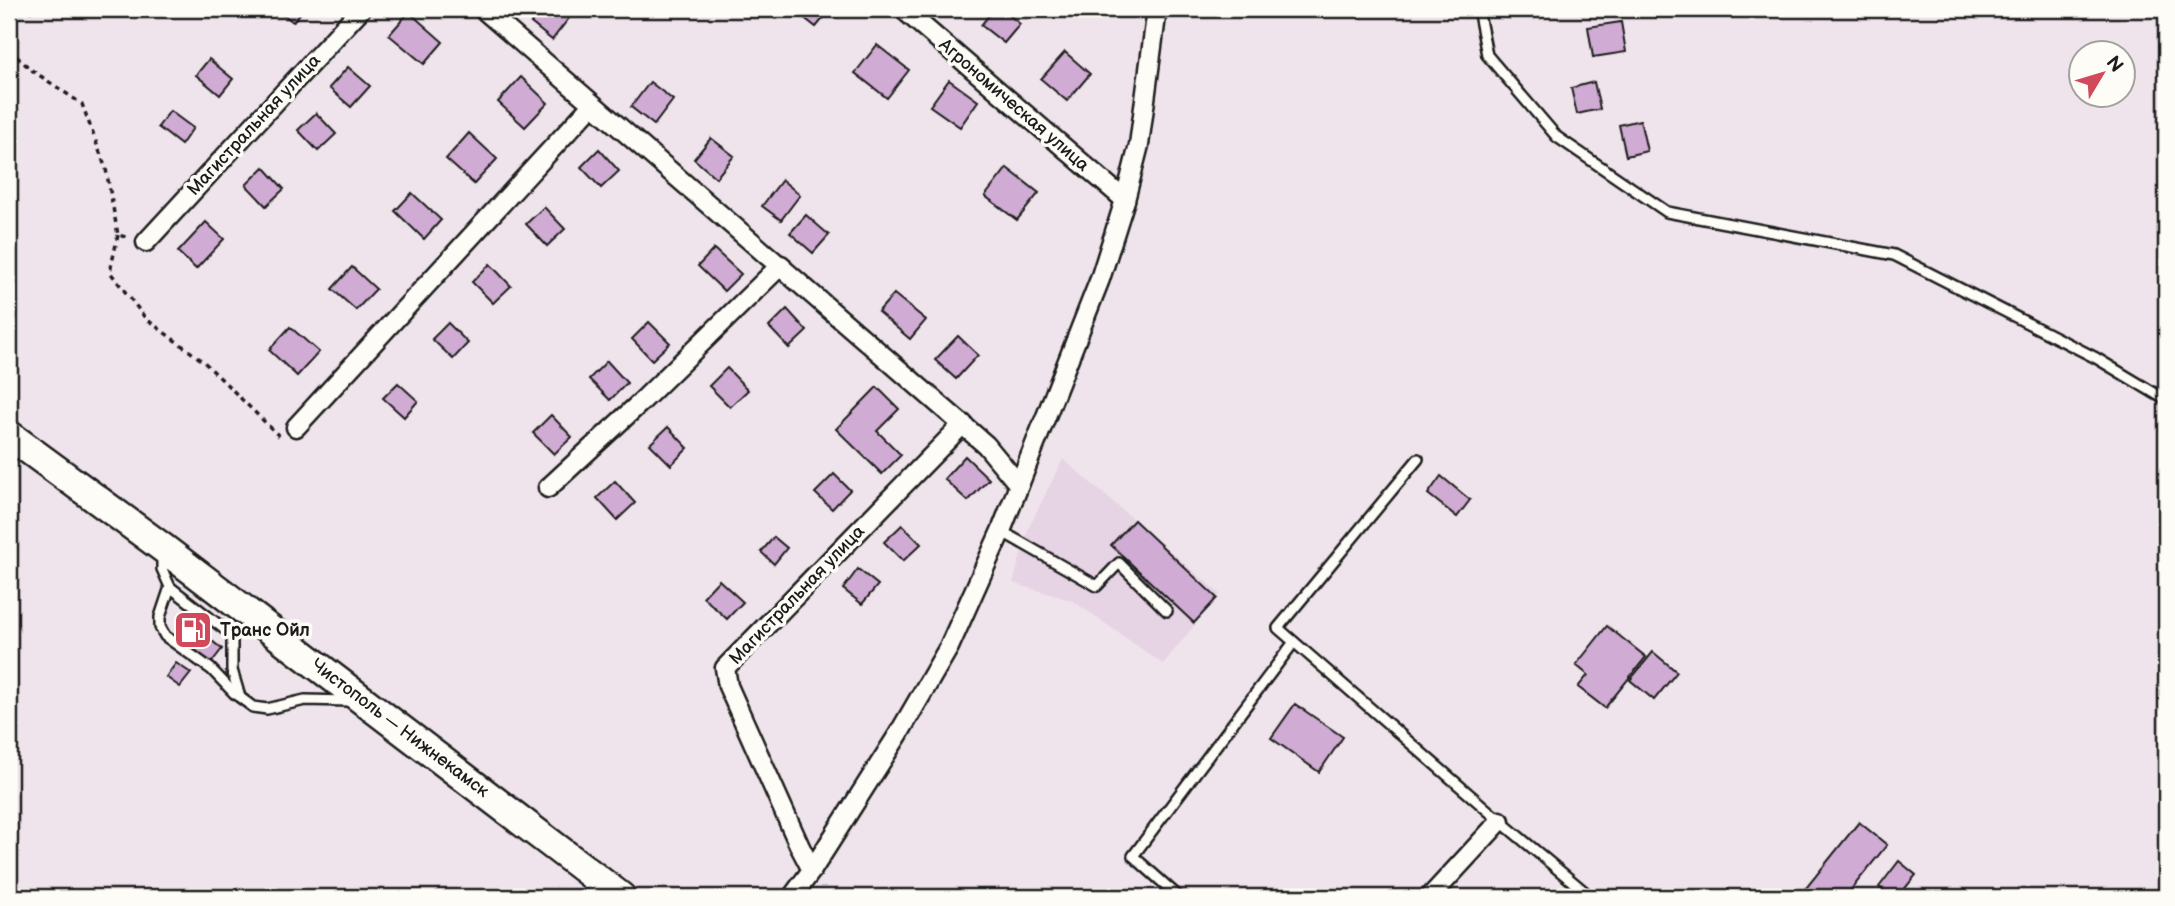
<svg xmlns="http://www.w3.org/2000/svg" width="2175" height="906" viewBox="0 0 2175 906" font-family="'Balsamiq Sans',sans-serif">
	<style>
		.built { fill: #e6d3e4 }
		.building { fill: #d0abd3; stroke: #1c1c1c; stroke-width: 2 }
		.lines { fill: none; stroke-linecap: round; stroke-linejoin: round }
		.service-casing { stroke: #1c1c1c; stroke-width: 14 }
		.minor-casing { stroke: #1c1c1c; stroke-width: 23 }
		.primary-casing { stroke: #1c1c1c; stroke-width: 33 }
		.path { stroke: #1c1c1c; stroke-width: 3.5; stroke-dasharray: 5 5; stroke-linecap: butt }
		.service { stroke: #fdfcf7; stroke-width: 9 }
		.minor { stroke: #fdfcf7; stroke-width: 18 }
		.primary { stroke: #fdfcf7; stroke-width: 28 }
		.labels { text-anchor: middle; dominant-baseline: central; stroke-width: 7; stroke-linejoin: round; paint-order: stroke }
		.street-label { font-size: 18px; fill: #1c1c1c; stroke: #fdfcf7 }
		.poi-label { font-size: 18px; font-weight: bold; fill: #1c1c1c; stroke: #fdfcf7; text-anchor: start }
	</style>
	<rect width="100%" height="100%" fill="#f0e4ec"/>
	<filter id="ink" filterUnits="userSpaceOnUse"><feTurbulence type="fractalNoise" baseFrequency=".0143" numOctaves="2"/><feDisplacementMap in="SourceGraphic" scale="14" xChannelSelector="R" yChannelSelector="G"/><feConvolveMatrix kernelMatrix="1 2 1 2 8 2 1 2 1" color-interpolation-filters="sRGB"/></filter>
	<g filter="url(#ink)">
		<polygon class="built" points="1063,459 1220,594 1163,664 1073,601 1013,583 1028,529"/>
		<g class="building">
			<polygon points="276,9 304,9 293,22"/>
			<polygon points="542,9 576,9 552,40 531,23"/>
			<polygon points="801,9 831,9 816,27 798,13"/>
			<polygon points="994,9 1002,9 1020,24 1004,43 981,25"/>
			<polygon points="409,12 443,42 424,64 389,35"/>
			<polygon points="1621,22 1626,52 1593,57 1588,27"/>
			<polygon points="877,45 909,70 887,98 855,73"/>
			<polygon points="1065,52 1090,74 1067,101 1041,79"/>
			<polygon points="209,59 233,79 220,95 196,75"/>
			<polygon points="348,67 370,86 351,107 329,88"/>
			<polygon points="521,77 548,103 525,127 498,102"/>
			<polygon points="949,80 978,101 960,127 930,106"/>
			<polygon points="650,82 673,100 654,125 631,107"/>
			<polygon points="1594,82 1600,109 1577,114 1571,88"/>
			<polygon points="170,111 193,128 181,145 158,127"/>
			<polygon points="316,113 336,134 318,151 298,130"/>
			<polygon points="1640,120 1647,151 1626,156 1619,125"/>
			<polygon points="469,133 497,159 474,184 446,159"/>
			<polygon points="711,138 734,156 716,178 694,159"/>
			<polygon points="599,149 619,171 601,188 581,167"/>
			<polygon points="264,167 284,189 266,206 246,185"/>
			<polygon points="1007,168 1039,193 1017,220 985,196"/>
			<polygon points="782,180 800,195 781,220 762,206"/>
			<polygon points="412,193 441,220 424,239 395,211"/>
			<polygon points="544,207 565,229 547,246 526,224"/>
			<polygon points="806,215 829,235 813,253 790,233"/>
			<polygon points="206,222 224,239 196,269 178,252"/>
			<polygon points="714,249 741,274 724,291 698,266"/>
			<polygon points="490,264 511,286 493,303 472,282"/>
			<polygon points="352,267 376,289 356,310 332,289"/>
			<polygon points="894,294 926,320 910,339 878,312"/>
			<polygon points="787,309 807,331 789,348 769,327"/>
			<polygon points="649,322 670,343 652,360 632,339"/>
			<polygon points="448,323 468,343 453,359 432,339"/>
			<polygon points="290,327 319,352 297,376 269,350"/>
			<polygon points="958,336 978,355 956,379 935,360"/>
			<polygon points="607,361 627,383 610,400 589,379"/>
			<polygon points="727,368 748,390 730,407 709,386"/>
			<polygon points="398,383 418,401 404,417 383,398"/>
			<polygon points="877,387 899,409 877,431 901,455 882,474 836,429"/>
			<polygon points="551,415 572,437 554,454 533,433"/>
			<polygon points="668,427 688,448 671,465 650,444"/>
			<polygon points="965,456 989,479 968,501 944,479"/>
			<polygon points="834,474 850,490 832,509 815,493"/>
			<polygon points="1441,476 1470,500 1457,517 1428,494"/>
			<polygon points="615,481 635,503 617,520 597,498"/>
			<polygon points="1134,520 1217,598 1194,623 1111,545"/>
			<polygon points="902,525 921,544 903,561 884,542"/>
			<polygon points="774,537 787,548 774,564 761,552"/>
			<polygon points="858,569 878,585 862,604 843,589"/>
			<polygon points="719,580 743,602 727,619 703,597"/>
			<polygon points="187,621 222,649 211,663 176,634"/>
			<polygon points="1607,626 1646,657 1605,708 1578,687 1588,675 1576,665"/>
			<polygon points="1653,652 1677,672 1654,700 1630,680"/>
			<polygon points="176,663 191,673 180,687 166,677"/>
			<polygon points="1295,704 1343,737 1319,772 1271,738"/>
			<polygon points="1859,822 1887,845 1845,897 1817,897 1806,888"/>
			<polygon points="1899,861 1916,875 1898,897 1892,897 1879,887"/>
		</g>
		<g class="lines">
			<defs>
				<g id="service">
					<polyline points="1478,9 1487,55 1557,137 1667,212 1894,255 2096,358 2166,400"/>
					<polyline points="1418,459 1278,628 1500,821 1591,897"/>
					<polyline points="1001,531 1097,586 1119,563 1167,611"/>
					<polyline points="162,554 162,569 170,587 160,617 160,627 165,636 211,669 234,693 253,707 267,709 305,700 349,701"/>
					<polyline points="170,587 232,635 232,670 240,697"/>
					<polyline points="1179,897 1133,856 1294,642"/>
				</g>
				<g id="minor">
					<polyline points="483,9 986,445 1019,485"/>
					<polyline points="903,9 1125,200"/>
					<polyline points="146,242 361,9"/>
					<polyline points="296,427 592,105"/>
					<polyline points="548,488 640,403 781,265"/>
					<polyline points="812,870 800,847 728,686 725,668 963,424"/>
					<polyline points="792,897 812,870 898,735 949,647 1001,531 1100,279 1125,200 1139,145 1157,9"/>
					<polyline points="1430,897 1500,821"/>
				</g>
				<polyline id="primary" points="9,435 163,548 621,897"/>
			</defs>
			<use href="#service" class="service-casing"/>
			<use href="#minor" class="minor-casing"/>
			<use href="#primary" class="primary-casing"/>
			<g class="path">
				<polyline points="9,12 32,11 34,9"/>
				<polyline points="9,50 33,71 82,104 106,169 118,235 130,238"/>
				<polyline points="118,235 110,272 146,319 203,361 280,437 281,436"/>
			</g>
			<use href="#service" class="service"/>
			<use href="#minor" class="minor"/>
			<use href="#primary" class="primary"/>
		</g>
	</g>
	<defs>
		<symbol id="fuel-square" viewBox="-11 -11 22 22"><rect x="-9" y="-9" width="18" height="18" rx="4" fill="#d1495b" stroke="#fdfcf7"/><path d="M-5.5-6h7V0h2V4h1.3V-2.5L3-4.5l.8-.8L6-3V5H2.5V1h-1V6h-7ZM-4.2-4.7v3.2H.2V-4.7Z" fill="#fff"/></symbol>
	</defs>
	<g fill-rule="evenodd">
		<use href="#fuel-square" x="171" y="608" width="44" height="44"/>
	</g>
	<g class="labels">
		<g class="street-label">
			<text transform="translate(1014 105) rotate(41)">Агрономическая улица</text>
			<text transform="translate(254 125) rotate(-47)">Магистральная улица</text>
			<text transform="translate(797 595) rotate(-46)">Магистральная улица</text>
			<text transform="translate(400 728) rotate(37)">Чистополь — Нижнекамск</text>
		</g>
		<g class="poi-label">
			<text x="220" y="630">Транс Ойл</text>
		</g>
	</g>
	<rect width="2175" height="906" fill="none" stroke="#fdfcf7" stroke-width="35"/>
	<rect x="18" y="18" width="2140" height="871" fill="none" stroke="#1c1c1c" stroke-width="2.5" filter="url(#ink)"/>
	<g transform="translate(2102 74) rotate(52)"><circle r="33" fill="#fdfcf7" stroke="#a3a29f" stroke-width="2"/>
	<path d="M0-5L12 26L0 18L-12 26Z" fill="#d1495b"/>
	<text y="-10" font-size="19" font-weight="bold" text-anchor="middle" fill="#1c1c1c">N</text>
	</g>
</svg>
